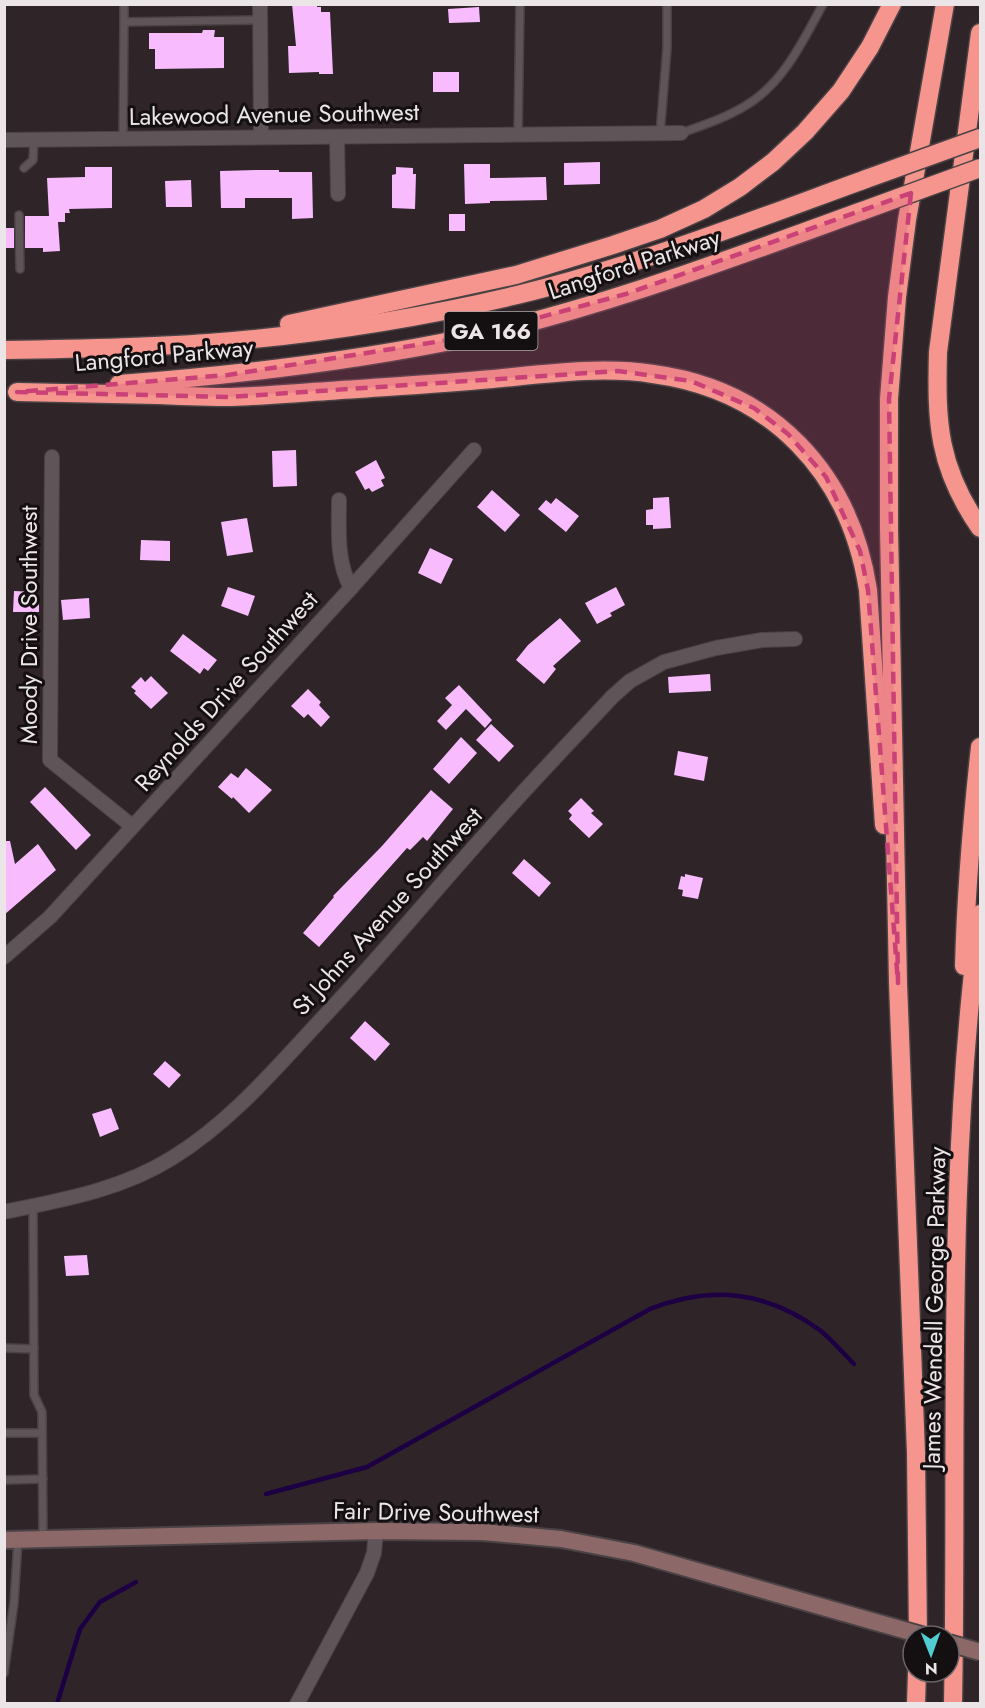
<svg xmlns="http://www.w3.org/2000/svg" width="985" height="1708" viewBox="0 0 985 1708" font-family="Jost,sans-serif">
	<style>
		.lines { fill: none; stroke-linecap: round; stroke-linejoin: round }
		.stream { stroke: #1c0043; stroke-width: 4.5 }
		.building { fill: #f8bbfe }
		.service-casing { stroke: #4a4244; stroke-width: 10 }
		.minor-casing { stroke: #4a4244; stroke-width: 16 }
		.secondary-casing { stroke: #4a4244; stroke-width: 20 }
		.motorway-casing { stroke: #4a4244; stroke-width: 21 }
		.service { stroke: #5f5558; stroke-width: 7 }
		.minor { stroke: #5f5558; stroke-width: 14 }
		.secondary { stroke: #8c6868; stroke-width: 16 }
		.motorway { stroke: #f6958d; stroke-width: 18 }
		.secondary-bridge-casing { stroke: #4a4244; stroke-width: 20; stroke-linecap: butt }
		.motorway-bridge-casing { stroke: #4a4244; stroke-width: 21; stroke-linecap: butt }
		.secondary-bridge { stroke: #8c6868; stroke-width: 16 }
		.motorway-bridge { stroke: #f6958d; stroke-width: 18 }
		.marked { fill: #ca4177; fill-opacity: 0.2; stroke: #ca4177; stroke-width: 4.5; stroke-dasharray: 12 8; stroke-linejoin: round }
		.labels { text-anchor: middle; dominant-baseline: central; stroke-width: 6; stroke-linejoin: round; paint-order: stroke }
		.shield { fill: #141011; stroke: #aba5a7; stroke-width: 1.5 }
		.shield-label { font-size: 22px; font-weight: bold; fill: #ece5e7 }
		.street-label { font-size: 24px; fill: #ece5e7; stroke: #141011 }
	</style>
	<rect width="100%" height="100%" fill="#2f2529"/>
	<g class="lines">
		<g class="stream">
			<path d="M266 1494 367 1467 650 1309C712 1285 767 1291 821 1331 833 1341 843 1353 854 1364"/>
			<polyline points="57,1704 80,1629 100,1602 136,1582"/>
		</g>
	</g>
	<g class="building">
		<polygon points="292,4 317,4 317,7 321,7 321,12 330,12 333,74 319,74 319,72 289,73 288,46 296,46"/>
		<polygon points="479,7 480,22 449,23 448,9"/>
		<polygon points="203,30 215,30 214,37 224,37 224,68 155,69 155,49 149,49 149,33 202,33"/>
		<rect x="433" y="72" width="26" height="20"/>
		<polygon points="600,162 600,184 564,185 564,163"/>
		<polygon points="464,164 490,164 490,178 546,177 547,200 490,201 490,203 465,204"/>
		<polygon points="85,167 112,167 112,208 69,209 70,213 65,213 65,222 58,222 60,251 43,252 43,248 25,248 25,216 49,216 47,178 85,177"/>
		<polygon points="396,167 413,168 413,174 416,174 415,209 392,208 392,175 396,174"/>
		<polygon points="256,170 279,170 279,172 312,172 313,218 292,219 292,198 245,198 245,208 221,208 220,171"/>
		<polygon points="191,180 192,207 166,207 165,181"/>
		<rect x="449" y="214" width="16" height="17"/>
		<rect x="4" y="228" width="10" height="20"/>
		<polygon points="296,450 297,486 273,487 272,451"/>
		<polygon points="376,460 385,478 381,480 384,486 372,492 369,488 365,490 355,472"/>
		<polygon points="492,490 520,515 505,532 477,507"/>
		<polygon points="669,497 671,528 653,529 653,525 646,525 646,510 653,509 653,498"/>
		<polygon points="556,498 579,516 566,532 538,509 546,500 551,504"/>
		<polygon points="247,518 253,552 227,556 221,522"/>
		<polygon points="141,540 170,541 170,561 140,560"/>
		<polygon points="430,548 453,559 441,584 418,573"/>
		<polygon points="228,587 255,596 248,616 221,606"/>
		<polygon points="616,587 625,605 610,613 612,616 597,624 585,603"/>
		<polygon points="14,591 35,592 35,597 39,597 39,612 13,612"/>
		<polygon points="89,598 90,618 63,620 61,600"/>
		<polygon points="560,618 581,641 553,666 556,669 544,684 516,660 528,645"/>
		<polygon points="183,634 217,660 208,671 204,668 200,674 170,651"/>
		<polygon points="710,674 711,691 669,693 668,677"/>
		<polygon points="151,676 168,693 151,709 134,693 136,691 131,687 141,677 145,682"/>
		<polygon points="459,685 492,720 485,728 466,709 446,730 437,721 452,705 445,698"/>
		<polygon points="308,689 321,702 319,705 330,717 321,727 308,714 304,718 291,706"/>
		<polygon points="491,724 514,746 499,762 476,740"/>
		<polygon points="461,737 477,753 449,784 433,769"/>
		<polygon points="678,751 708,757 704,781 674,775"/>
		<polygon points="246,768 272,790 249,813 233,797 232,799 218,787 231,773 238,778"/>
		<polygon points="45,787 91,835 76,850 30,802"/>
		<polygon points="431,790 453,809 427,841 423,837 410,850 407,848 319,947 303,933 334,897 333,896 382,846"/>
		<polygon points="581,798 594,811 591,813 603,824 589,838 569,819 572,815 568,811"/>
		<polygon points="4,841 10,841 15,864 38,844 56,870 4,915"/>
		<polygon points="524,859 551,883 539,897 512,873"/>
		<polygon points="685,874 703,878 698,899 682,896 683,890 678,889 681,876 685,877"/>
		<polygon points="365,1021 390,1044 375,1061 350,1038"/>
		<polygon points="165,1061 181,1075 169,1088 153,1074"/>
		<polygon points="111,1108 119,1129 100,1137 92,1114"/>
		<polygon points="87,1255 89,1275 66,1276 64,1256"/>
	</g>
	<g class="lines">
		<defs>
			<g id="service">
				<polyline points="124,4 124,22 260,20"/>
				<path d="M681 133C704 125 725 118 745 106 783 84 803 41 823 4"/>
				<polyline points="518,134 520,4"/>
				<polyline points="660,134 667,48 667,4"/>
				<polyline points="123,138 124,22"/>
				<polyline points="24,168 33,160 34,139"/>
				<polyline points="19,215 20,269"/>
				<polyline points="33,1206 34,1395 42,1412 43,1539"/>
				<polyline points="4,1348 34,1349"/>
				<polyline points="4,1433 42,1433"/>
				<polyline points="4,1480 43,1479"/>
				<polyline points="4,1673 14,1603 18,1540"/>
			</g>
			<g id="minor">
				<polyline points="260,4 261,137"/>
				<polyline points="337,137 338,194"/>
				<polyline points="4,140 681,133"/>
				<polyline points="52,457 50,760 132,826"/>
				<path d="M339 500C339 530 336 561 351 588"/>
				<polyline points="4,957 50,917 351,588 474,450"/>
				<path d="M4 1212C62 1200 121 1190 172 1158 234 1120 280 1063 330 1010 388 948 441 883 498 820 535 778 574 738 612 697L630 681 664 662 716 648 762 640 795 639"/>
				<polyline points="297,1704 367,1573 374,1553 376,1531"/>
			</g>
			<polyline id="secondary" points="4,1540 376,1531 482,1532 561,1539 634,1553 872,1621"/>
			<g id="motorway">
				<path d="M980 33 938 352C936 423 938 467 980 528"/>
				<polyline points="289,324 516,275 613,245 660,229 704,209 740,187 773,162 805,132 841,91 870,47 892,4"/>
				<path d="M4 350C72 349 141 348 208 343 312 335 416 319 517 295 636 266 751 221 866 179"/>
				<path d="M119 384C236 375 351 362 465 338 601 308 732 258 862 211"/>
				<path d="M17 392C64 393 111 394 158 395 182 396 207 397 231 397 263 396 296 393 328 391 383 387 438 384 493 379 545 374 601 366 653 374 772 390 850 473 868 590L884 825"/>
				<path d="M964 966C966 893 972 820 980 747"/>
				<polyline points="918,1636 916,1453 898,983 889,528 889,399 897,297 907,220 945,4"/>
				<polyline points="916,1704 917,1672"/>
				<path d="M953 1704C958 1441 945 1176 980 914"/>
			</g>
		</defs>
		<use href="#service" class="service-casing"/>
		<use href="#minor" class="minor-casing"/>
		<use href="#secondary" class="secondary-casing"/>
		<use href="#motorway" class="motorway-casing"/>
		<use href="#service" class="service"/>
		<use href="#minor" class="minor"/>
		<use href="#secondary" class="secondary"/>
		<use href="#motorway" class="motorway"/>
		<defs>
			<g id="secondary-bridge">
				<polyline points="872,1621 925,1636"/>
				<polyline points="949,1643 980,1652"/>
			</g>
			<g id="motorway-bridge">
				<polyline points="866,179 980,138"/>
				<polyline points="862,211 980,168"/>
			</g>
		</defs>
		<use href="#secondary-bridge" class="secondary-bridge-casing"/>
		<use href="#motorway-bridge" class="motorway-bridge-casing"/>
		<use href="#secondary-bridge" class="secondary-bridge"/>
		<use href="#motorway-bridge" class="motorway-bridge"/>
	</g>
	<path class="marked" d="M911 193 889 399 898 983 868 590 860 551 826 477 788 434 754 408 691 381 618 371 229 397 17 392 228 375 467 337 626 294Z"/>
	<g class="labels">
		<rect class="shield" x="444.5" y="312" width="93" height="38" rx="4.5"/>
		<g class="shield-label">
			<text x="491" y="331">GA 166</text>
		</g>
		<g class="street-label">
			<text transform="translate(274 114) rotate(-1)">Lakewood Avenue Southwest</text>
			<text transform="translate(634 264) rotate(-18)">Langford Parkway</text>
			<text transform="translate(164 355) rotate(-5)">Langford Parkway</text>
			<text transform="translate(28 625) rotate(-90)">Moody Drive Southwest</text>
			<text transform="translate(226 691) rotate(-48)">Reynolds Drive Southwest</text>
			<text transform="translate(387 911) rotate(-48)">St Johns Avenue Southwest</text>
			<text transform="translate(934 1308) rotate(-89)">James Wendell George Parkway</text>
			<text transform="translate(436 1512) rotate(1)">Fair Drive Southwest</text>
		</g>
	</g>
	<rect width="985" height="1708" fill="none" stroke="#ece5e7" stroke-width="12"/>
	<g transform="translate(931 1654) rotate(179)"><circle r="28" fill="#141011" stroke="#6a6567" stroke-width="1.5"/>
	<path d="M0-4.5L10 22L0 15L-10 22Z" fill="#51ccd3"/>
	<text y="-9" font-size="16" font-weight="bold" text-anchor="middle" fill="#ece5e7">N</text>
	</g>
</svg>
